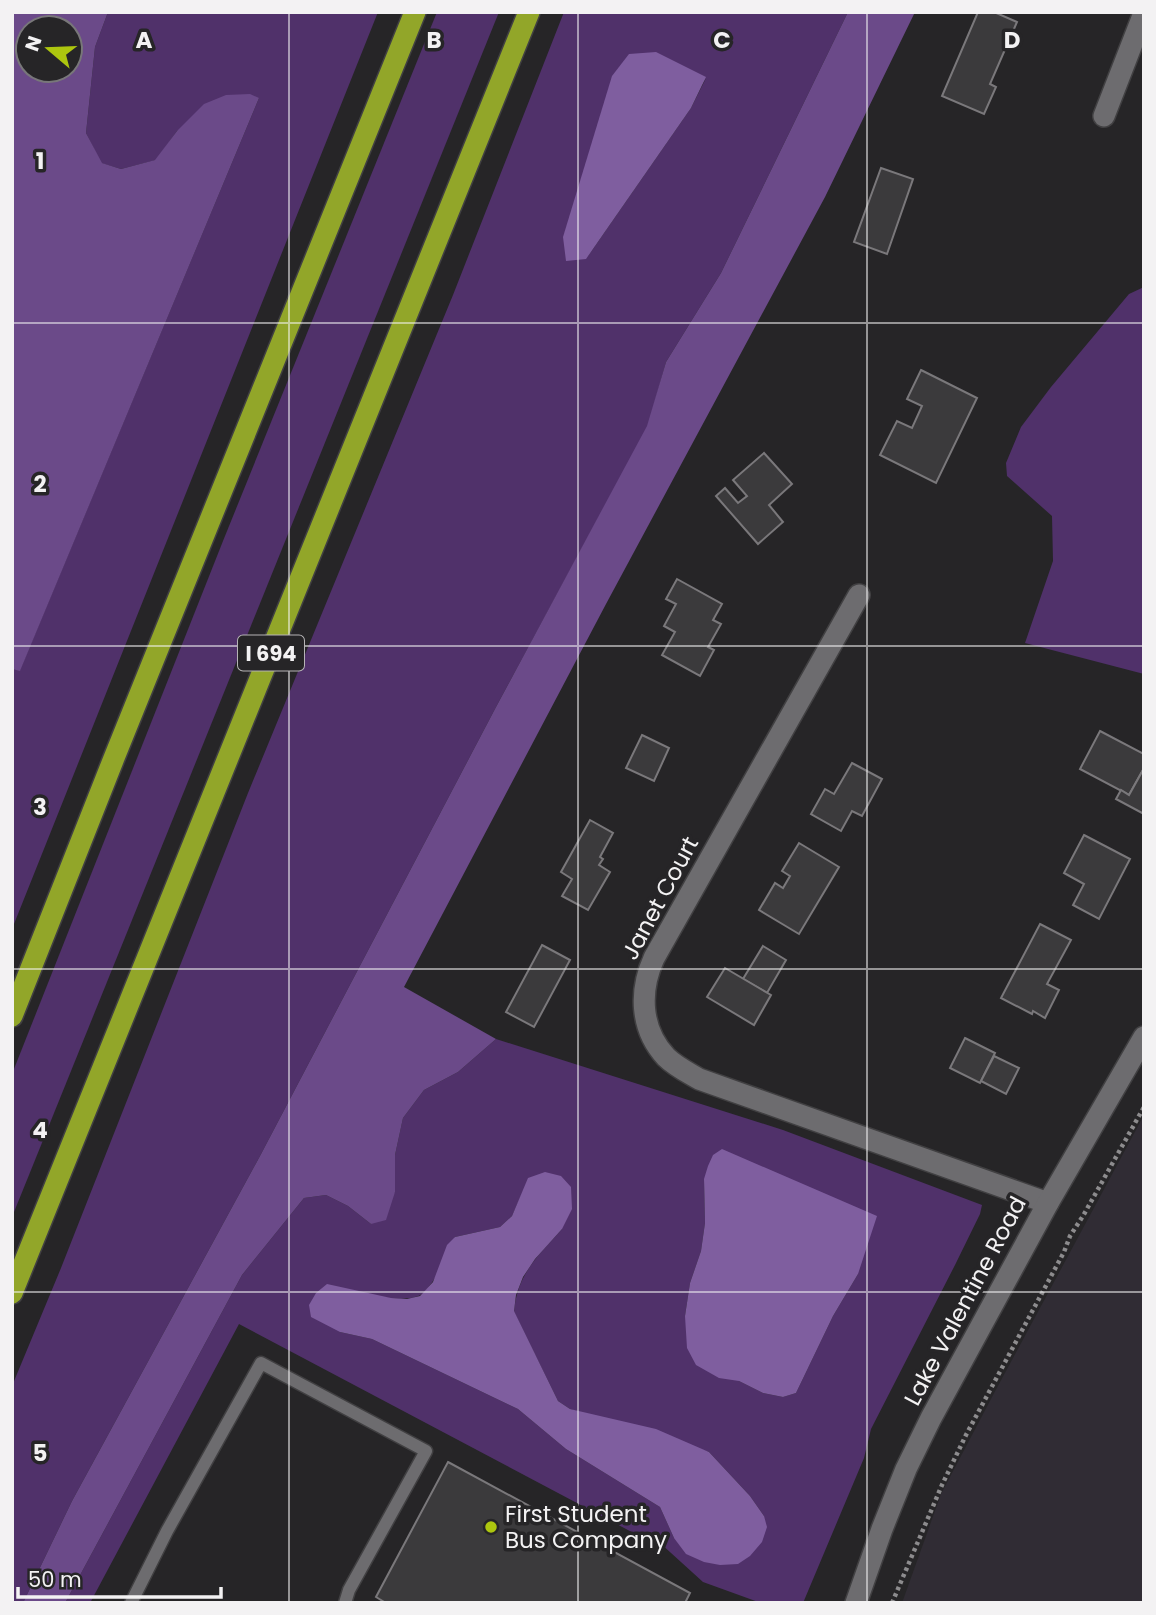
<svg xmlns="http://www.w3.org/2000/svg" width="1156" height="1615" viewBox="0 0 1156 1615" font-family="Poppins,sans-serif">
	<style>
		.built { fill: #302c34 }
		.green { fill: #50316a; fill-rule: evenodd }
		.forest { fill: #6b4a89; fill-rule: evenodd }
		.water { fill: #7f5e9f }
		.building { fill: #3b3a3c; stroke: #7a787b; stroke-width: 2 }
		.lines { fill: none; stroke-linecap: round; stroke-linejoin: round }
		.service-casing { stroke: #414042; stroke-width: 15 }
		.minor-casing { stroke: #414042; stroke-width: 24 }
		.tertiary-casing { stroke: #414042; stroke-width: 24 }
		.motorway-casing { stroke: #414042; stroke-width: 24 }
		.path { stroke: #8d8c8e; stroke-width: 4.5; stroke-dasharray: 3.5 3.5; stroke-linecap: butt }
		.service { stroke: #6d6c6f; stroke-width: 12 }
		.minor { stroke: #6d6c6f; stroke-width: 21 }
		.tertiary { stroke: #6d6c6f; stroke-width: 21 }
		.motorway { stroke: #92a629; stroke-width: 21 }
		.grid { fill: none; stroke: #f3f2f3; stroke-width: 2; stroke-opacity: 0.55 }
		.poi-dot { fill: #adc60f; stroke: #262527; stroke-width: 2.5 }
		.labels { text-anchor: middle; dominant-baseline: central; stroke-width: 7; stroke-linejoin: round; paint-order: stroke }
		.shield { fill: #262527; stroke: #b6b4b6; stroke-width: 2 }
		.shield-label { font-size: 21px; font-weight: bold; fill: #f3f2f3 }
		.street-label { font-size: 23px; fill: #f3f2f3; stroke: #262527 }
		.poi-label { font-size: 23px; fill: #f3f2f3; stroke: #262527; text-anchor: start }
		.grid-label { font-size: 23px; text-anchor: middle; font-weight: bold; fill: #f3f2f3; stroke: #262527; stroke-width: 7; stroke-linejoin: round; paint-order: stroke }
	</style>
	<rect width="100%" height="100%" fill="#262527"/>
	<polygon class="built" points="1144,1115 1144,1603 902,1603 941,1494 992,1397"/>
	<g class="green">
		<polygon points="108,12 378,12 12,929 12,669 20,670 259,98 177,131 156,160 121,169 101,163 86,133 95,47"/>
		<polygon points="437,12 499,12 12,1217 12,1074 223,541"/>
		<path d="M564 12H848L721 273 666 362 648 426 496 707 260 1156 72 1501 23 1603H12V1386L61 1268 248 793 453 295ZM706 78 691 108 586 259Z"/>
		<polygon points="1144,287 1144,674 1025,643 1053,561 1052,516 1007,476 1006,463 1021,427 1051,387 1129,294"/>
		<path d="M496 1039 783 1130 982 1205 980 1214 955 1265 871 1429 864 1458 803 1603H761L703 1582 649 1533 643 1538 239 1324 90 1603H65L242 1275 304 1198 326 1195 348 1206 371 1224 395 1192V1155L403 1118 424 1090 458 1072ZM529 1178 562 1229C538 1256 517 1274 514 1312L558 1401 570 1409 709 1452 750 1496 764 1516 674 1538 660 1507 566 1449 518 1409 372 1339 340 1332 327 1285C348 1289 406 1308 423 1293 438 1279 446 1255 455 1237L500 1227 512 1216ZM704 1179 858 1274 833 1316 796 1393 783 1397 763 1393 739 1381 685 1316 690 1283 701 1251 705 1223Z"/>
	</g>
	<g class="forest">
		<path d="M12 12H108L95 47 86 133 102 163 121 169 155 160 177 131 204 104 226 95 250 94 259 98 20 671 12 669ZM28 28H70V70H28Z"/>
		<polygon points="848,12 915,12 825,197 606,604 404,987 496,1039 458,1072 424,1090 403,1118 395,1155 395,1192 386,1220 371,1224 348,1206 326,1195 304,1198 242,1275 65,1603 23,1603 72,1501 260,1156 496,707 647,426 666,362 721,273"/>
	</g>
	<g class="water">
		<polygon points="656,52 706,77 691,108 586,259 566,261 563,237 612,76 629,54"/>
		<polygon points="722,1149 877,1216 858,1274 833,1316 796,1393 783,1397 763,1393 739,1381 719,1378 696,1365 687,1348 685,1316 690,1283 701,1251 705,1223 704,1179 708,1166 713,1155"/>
		<polygon points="545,1172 561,1176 571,1187 572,1209 562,1229 535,1259 523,1277 516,1295 514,1311 558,1401 570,1409 656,1429 709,1452 750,1496 764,1516 767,1527 762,1542 750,1556 738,1564 720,1565 704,1562 686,1554 674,1538 660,1507 566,1449 518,1409 372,1339 340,1332 311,1317 309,1305 316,1293 327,1284 391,1298 407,1299 420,1296 433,1282 447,1245 455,1237 500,1227 512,1216 528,1178"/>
	</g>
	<g class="building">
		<polygon points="978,12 994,12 1017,22 990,84 996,87 984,114 942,96"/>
		<polygon points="881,168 913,179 887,254 854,242"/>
		<polygon points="921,370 977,398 936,483 880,455 897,421 912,428 922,406 907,399"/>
		<polygon points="764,453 792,484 769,505 783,522 758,544 716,496 725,488 738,503 747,496 733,480"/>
		<polygon points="677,579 722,604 713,620 721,624 708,647 714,650 700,676 662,655 675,632 664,626 676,604 666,599"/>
		<polygon points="1100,731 1144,754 1144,768 1129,795 1080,769"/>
		<polygon points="642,735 669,748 654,781 626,768"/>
		<polygon points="852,763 882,779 862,816 852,811 841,831 811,814 825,789 834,794"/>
		<polygon points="1143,770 1144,770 1144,814 1116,799 1121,790 1129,795"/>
		<polygon points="590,820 613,833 600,857 603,859 599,865 610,872 588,910 562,896 572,879 561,872"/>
		<polygon points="1084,835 1130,859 1099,919 1073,905 1084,884 1064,873"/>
		<polygon points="799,843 839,867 799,934 759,910 775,883 783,888 790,876 782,871"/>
		<polygon points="1040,924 1071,940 1047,984 1059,990 1045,1018 1033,1011 1032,1014 1001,998"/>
		<polygon points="542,945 570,960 534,1027 506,1012"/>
		<polygon points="763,946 786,960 767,993 743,979"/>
		<polygon points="725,968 771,995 754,1025 707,997"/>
		<polygon points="965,1038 995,1053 980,1083 950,1068"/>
		<polygon points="994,1056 1019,1068 1006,1094 981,1081"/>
		<polygon points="448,1462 690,1593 685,1603 386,1603 376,1597"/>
	</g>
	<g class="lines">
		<defs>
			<polyline id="service" points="131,1603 167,1531 261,1363 426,1451 349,1590 345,1603"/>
			<g id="minor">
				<polyline points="1104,116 1144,13"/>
				<path d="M859 595 654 958C639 991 640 1029 666 1057 675 1066 687 1072 699 1079L1048 1203"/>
			</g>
			<polyline id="tertiary" points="856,1603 882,1529 906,1469 931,1418 1048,1203 1144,1037"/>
			<g id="motorway">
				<polyline points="12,1016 114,758 415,12"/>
				<polyline points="12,1293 529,12"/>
			</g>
		</defs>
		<use href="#service" class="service-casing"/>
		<use href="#minor" class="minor-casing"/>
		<use href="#tertiary" class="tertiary-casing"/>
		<use href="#motorway" class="motorway-casing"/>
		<polyline class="path" points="892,1603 942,1485 966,1435 1064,1252 1070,1236 1083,1216 1144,1107"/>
		<use href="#service" class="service"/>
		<use href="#minor" class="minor"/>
		<use href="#tertiary" class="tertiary"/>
		<use href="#motorway" class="motorway"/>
	</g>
	<path class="grid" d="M289 12V1603M578 12V1603M867 12V1603M12 323H1144M12 646H1144M12 969H1144M12 1292H1144"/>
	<circle class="poi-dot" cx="491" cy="1527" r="7"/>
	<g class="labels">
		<rect class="shield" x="238" y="635.5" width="66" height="35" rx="5"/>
		<g class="shield-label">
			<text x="271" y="653">I 694</text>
		</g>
		<g class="street-label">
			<text transform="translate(660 898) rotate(-62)">Janet Court</text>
			<text transform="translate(965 1301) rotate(-62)">Lake Valentine Road</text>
		</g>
		<g class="poi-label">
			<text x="505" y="1514">First Student<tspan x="505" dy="26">Bus Company</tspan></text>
		</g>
	</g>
	<g class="grid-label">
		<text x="144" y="48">A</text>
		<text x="434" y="48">B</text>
		<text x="722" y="48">C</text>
		<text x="1012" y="48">D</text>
		<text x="40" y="169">1</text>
		<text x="40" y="492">2</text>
		<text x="40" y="815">3</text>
		<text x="40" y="1138">4</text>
		<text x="40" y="1461">5</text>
	</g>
	<rect width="1156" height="1615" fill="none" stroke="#f3f2f3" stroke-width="28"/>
	<g transform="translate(49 49) rotate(289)"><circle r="33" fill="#262527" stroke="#787779" stroke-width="2"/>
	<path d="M0-5L12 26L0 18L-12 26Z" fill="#adc60f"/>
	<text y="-10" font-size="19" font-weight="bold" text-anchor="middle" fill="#f3f2f3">N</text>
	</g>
	<path d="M18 1587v10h203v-10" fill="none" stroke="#f3f2f3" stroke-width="3.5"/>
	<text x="28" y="1587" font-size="21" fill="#f3f2f3" stroke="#262527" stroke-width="5" paint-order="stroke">50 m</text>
</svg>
